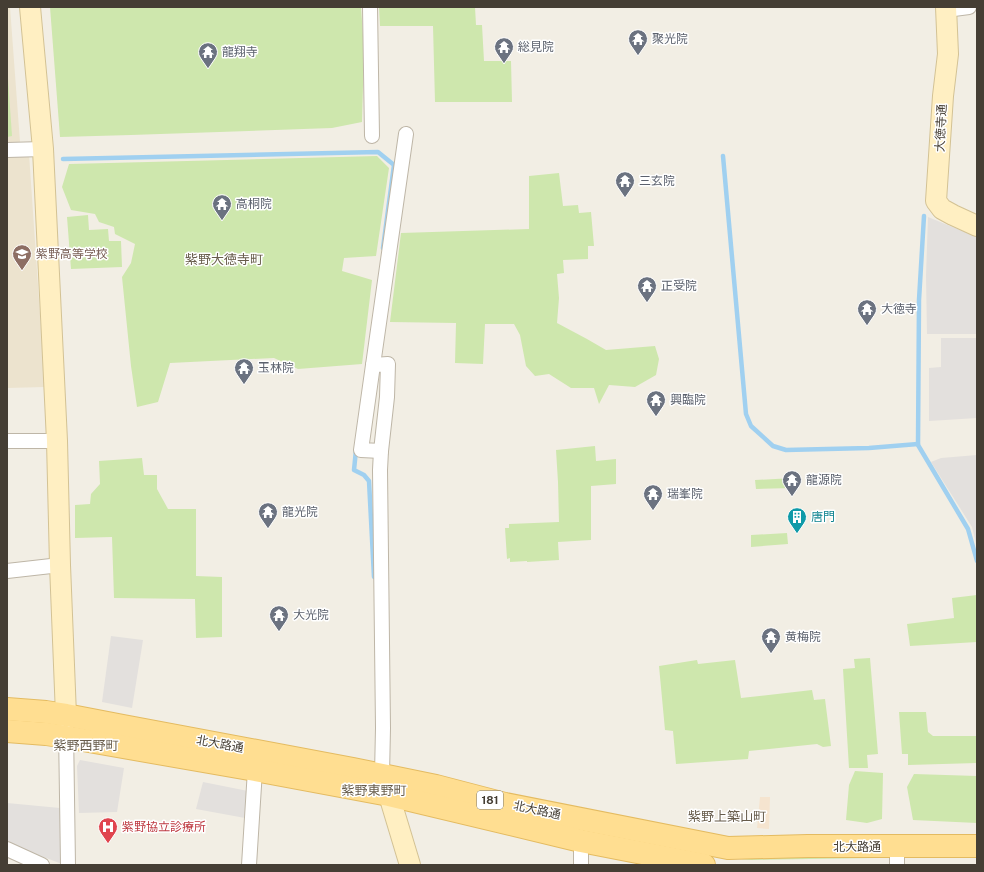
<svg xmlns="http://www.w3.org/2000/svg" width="984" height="872" viewBox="0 0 984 872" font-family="'Public Sans','Noto Sans JP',sans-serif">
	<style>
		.commercial { fill: #f5e4cf }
		.education { fill: #ece3ce }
		.green { fill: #cee7ad }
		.parking { fill: #e3e0dd }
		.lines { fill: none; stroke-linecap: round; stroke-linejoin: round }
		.stream { stroke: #a0d0f0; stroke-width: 4.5 }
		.street-casing { stroke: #beb6a7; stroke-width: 16 }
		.secondary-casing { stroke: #d3c294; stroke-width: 22 }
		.primary-casing { stroke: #e4bb61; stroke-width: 24 }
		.street { stroke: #fff; stroke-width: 14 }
		.secondary { stroke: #ffefc2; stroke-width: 20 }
		.primary { stroke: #ffde91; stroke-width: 22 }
		.labels { text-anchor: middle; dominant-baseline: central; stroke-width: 3; stroke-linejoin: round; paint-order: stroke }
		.shield { fill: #fff; stroke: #7d7871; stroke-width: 1 }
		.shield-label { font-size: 11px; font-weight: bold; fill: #453e34 }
		.worship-label { font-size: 12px; fill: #5b616d; stroke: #fff; text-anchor: start }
		.street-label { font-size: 12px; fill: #453e34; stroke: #fff }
		.education-label { font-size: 12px; fill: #785e54; stroke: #fff; text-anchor: start }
		.culture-label { font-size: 12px; fill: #0d838f; stroke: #fff; text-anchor: start }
		.health-label { font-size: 12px; fill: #be3a42; stroke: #fff; text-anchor: start }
		.neighbourhood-label { font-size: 13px; fill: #675c4b; stroke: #fff }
	</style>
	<rect width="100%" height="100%" fill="#f2eee4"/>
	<polygon class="commercial" points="760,797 770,797 769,829 757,828"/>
	<g class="education">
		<polygon points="7,7 10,7 20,142 7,143"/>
		<polygon points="29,154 45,387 7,388 7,155"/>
	</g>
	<g class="green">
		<polygon points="50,7 361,7 364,49 362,122 332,128 131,135 60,137"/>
		<polygon points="379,7 475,7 476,25 482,25 484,61 511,61 512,102 435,102 433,26 380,26"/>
		<polygon points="7,64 12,136 7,137"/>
		<polygon points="377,156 389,168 376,256 344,258 342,271 372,280 362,364 298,369 274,358 170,363 158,402 137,407 131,366 122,277 131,263 135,244 115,234 114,227 99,222 95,214 71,210 62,187 69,164"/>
		<polygon points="559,173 563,206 578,205 579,213 591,212 594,246 588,246 588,259 563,260 564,273 557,274 559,298 557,323 587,339 606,350 655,346 659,359 656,375 635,387 609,385 599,404 594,388 571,388 549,374 535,376 526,366 520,335 514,324 485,324 483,364 455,363 456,323 390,322 401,233 529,229 529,176"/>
		<polygon points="88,215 89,230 108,229 109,241 121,241 122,267 71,269 67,217"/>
		<polygon points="595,446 596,461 616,459 616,484 591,486 591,540 558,542 559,560 527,562 527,561 510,562 510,558 507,559 505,528 509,528 509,524 559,522 558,482 556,450"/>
		<polygon points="142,458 144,475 157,475 157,489 168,509 196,509 196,576 222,577 222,637 196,638 195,599 114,598 112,537 75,538 75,505 90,504 91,494 100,484 99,461"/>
		<polygon points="793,478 793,488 756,489 755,480"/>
		<polygon points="787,533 788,544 751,547 751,535"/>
		<polygon points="977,595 977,642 910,646 907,624 954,618 952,598"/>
		<polygon points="870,658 878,754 867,755 868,768 849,768 843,669 855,668 854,659"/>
		<polygon points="697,660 698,664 735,660 741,698 812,690 814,700 825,699 831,746 823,747 817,744 749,751 748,759 676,764 673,731 665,730 659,666"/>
		<polygon points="899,712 926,712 928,732 933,736 977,736 977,763 908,765 908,754 902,754"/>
		<polygon points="855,771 883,773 882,819 867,823 846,820 849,785"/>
		<polygon points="914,774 977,776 977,823 913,820 907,787"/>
		<polygon points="876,856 875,858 751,860 728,858"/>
	</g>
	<g class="parking">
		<polygon points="928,217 977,237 977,334 927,334 926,276"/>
		<polygon points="941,338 977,338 977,418 929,421 929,368 941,367"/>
		<polygon points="977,455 977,547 972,527 931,462 941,458"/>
		<polygon points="111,636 143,640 132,708 102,702"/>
		<polygon points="80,760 124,768 117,812 79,813 77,766"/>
		<polygon points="203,782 248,791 245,818 196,809"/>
		<polygon points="7,803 60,808 62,864 7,843"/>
	</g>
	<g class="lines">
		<g class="stream">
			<polyline points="723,156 746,414 751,426 773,446 786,450 869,448 918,444"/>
			<polyline points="63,159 378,152 394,165 383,248"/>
			<polyline points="924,216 919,300 918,445 968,529 977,561"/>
			<polyline points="356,450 354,470 364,475 369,481 374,577"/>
		</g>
		<defs>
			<g id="street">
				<polyline points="370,7 372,136"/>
				<polyline points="946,10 969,7"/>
				<polyline points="7,150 43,149"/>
				<polyline points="373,365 388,364 387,397 381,451 380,470 383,728 382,775"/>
				<polyline points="7,441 57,441"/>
				<polyline points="381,451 361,450 373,365 406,134"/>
				<polyline points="7,571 60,565"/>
				<polyline points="66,729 68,865"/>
				<polyline points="897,847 897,865"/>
				<polyline points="7,849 42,865"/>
				<polyline points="249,865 255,770"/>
				<polyline points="581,865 581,841"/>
			</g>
			<g id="secondary">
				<polyline points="30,7 43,149 57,441 60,565 66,715"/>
				<polyline points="946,7 948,54 943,96 936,201 942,209 953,215 977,226"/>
				<polyline points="385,782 410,865"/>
			</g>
			<g id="primary">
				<polyline points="7,709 46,712 66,715 123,726 353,769 436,786 505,804 728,848 808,846 977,846"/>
				<polyline points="7,731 46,734 66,737 255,770 389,795 581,841 704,865"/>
			</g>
		</defs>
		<use href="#street" class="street-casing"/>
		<use href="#secondary" class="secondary-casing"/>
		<use href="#primary" class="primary-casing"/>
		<use href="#street" class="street"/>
		<use href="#secondary" class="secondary"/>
		<use href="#primary" class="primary"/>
	</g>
	<defs>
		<symbol id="temple-pin" viewBox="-11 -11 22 30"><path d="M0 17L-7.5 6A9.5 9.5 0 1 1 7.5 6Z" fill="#6b7280" stroke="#fff"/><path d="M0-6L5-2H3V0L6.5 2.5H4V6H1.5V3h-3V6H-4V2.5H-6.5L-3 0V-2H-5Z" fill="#fff"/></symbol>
		<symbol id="school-pin" viewBox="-11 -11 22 30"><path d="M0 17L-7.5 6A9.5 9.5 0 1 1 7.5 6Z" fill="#8d6e63" stroke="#fff"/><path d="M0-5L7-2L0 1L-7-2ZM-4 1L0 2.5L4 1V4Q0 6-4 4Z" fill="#fff"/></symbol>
		<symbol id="building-pin" viewBox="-11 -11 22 30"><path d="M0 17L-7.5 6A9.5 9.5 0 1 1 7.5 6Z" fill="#0f9aa8" stroke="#fff"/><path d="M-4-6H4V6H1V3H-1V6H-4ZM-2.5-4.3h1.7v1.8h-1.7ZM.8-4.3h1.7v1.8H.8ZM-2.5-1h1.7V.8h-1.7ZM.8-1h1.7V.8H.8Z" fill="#fff"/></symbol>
		<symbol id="hospital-pin" viewBox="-11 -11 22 30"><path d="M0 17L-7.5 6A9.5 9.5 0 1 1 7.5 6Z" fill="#e0444e" stroke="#fff"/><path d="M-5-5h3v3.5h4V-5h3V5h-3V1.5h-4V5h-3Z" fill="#fff"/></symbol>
	</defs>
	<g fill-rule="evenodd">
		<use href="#temple-pin" x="627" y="28" width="22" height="30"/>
		<use href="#temple-pin" x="493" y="36" width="22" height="30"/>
		<use href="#temple-pin" x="197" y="41" width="22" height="30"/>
		<use href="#temple-pin" x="614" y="170" width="22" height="30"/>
		<use href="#temple-pin" x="211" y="193" width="22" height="30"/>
		<use href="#school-pin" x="11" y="243" width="22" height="30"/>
		<use href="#temple-pin" x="636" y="275" width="22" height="30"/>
		<use href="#temple-pin" x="856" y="298" width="22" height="30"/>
		<use href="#temple-pin" x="233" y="357" width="22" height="30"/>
		<use href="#temple-pin" x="645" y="389" width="22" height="30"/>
		<use href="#temple-pin" x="781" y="469" width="22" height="30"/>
		<use href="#temple-pin" x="642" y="483" width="22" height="30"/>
		<use href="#temple-pin" x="257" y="501" width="22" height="30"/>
		<use href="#building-pin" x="786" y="506" width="22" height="30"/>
		<use href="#temple-pin" x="268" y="604" width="22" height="30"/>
		<use href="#temple-pin" x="760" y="626" width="22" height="30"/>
		<use href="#hospital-pin" x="97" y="816" width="22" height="30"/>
	</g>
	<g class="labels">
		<rect class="shield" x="477" y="791" width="26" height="18" rx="3"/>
		<g class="shield-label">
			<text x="490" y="800">181</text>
		</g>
		<g class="worship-label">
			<text x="652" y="39">聚光院</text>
			<text x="518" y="47">総見院</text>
			<text x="222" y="52">龍翔寺</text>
			<text x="639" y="181">三玄院</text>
			<text x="236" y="204">高桐院</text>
			<text x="661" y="286">正受院</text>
			<text x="881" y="309">大徳寺</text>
			<text x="258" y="368">玉林院</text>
			<text x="670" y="400">興臨院</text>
			<text x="806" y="480">龍源院</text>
			<text x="667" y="494">瑞峯院</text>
			<text x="282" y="512">龍光院</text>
			<text x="293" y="615">大光院</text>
			<text x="785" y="637">黄梅院</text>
		</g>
		<g class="street-label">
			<text transform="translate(941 128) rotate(-87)">大徳寺通</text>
			<text transform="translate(220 744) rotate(10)">北大路通</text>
			<text transform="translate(537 810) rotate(12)">北大路通</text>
			<text x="857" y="847">北大路通</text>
		</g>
		<g class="education-label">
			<text x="36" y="254">紫野高等学校</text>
		</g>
		<g class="culture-label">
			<text x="811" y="517">唐門</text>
		</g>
		<g class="health-label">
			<text x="122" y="827">紫野協立診療所</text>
		</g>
		<g class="neighbourhood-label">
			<text x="224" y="259">紫野大徳寺町</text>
			<text x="86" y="745">紫野西野町</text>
			<text x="374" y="790">紫野東野町</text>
			<text x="727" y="816">紫野上築山町</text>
		</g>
	</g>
	<rect width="984" height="872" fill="none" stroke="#453e34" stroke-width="16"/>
</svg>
